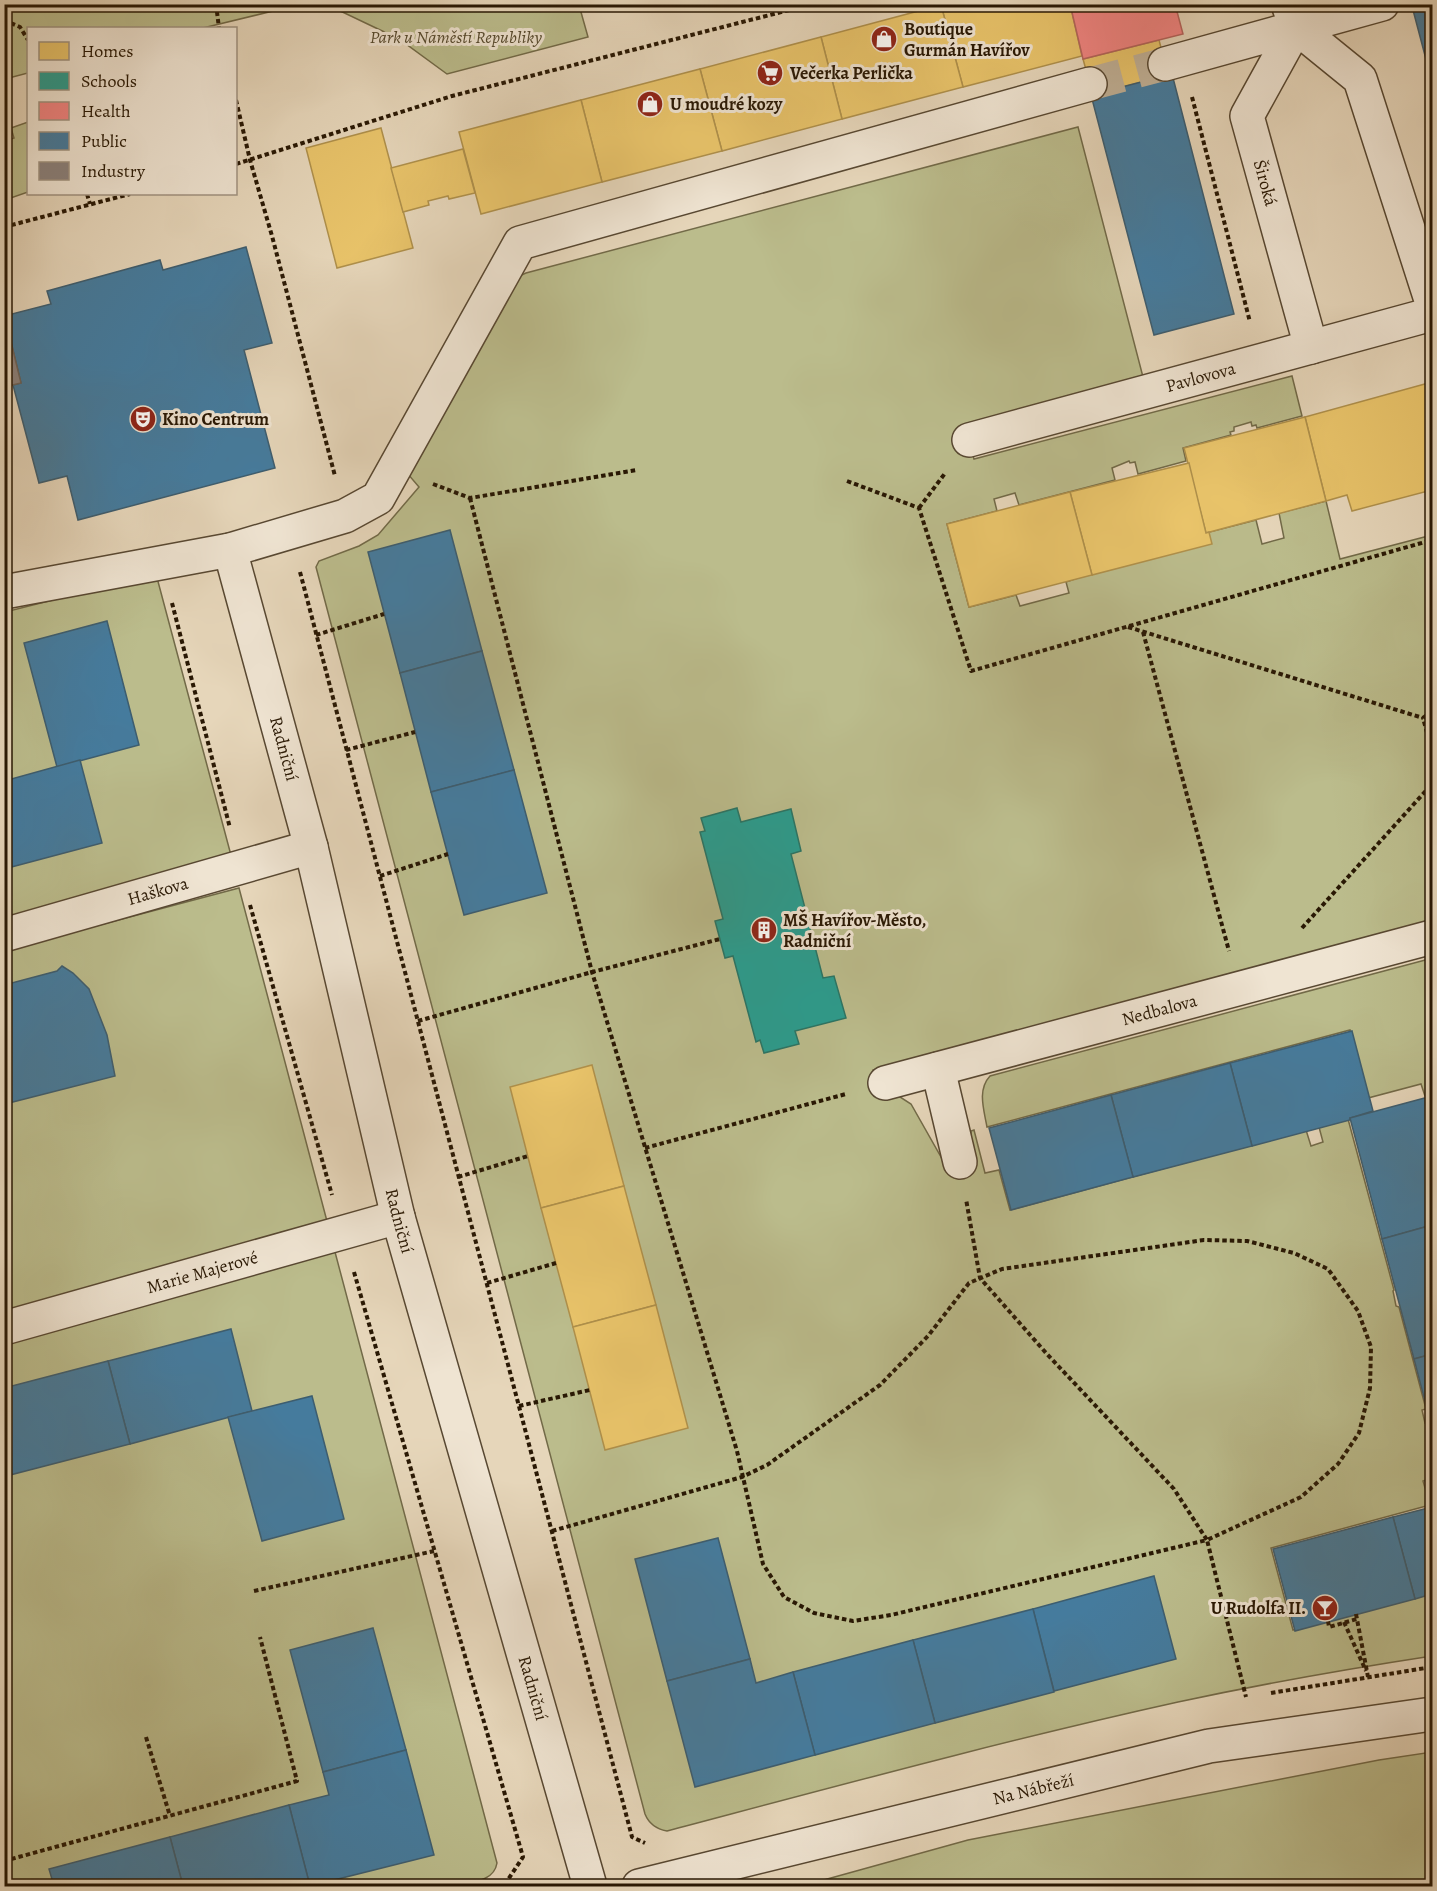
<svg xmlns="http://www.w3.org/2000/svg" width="1437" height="1891" viewBox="0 0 1437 1891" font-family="Alegreya,serif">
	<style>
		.green { fill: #bbbc8c; stroke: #726a48; stroke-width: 1.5 }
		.homes { fill: #e9c46a; stroke: #af904b; stroke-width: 1.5 }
		.schools { fill: #2a9d8f; stroke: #2a7565; stroke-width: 1.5 }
		.health { fill: #f28482; stroke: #b6645c; stroke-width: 1.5 }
		.public { fill: #457b9d; stroke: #3d5d6f; stroke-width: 1.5 }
		.industry { fill: #8a817c; stroke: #6d6258; stroke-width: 1.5 }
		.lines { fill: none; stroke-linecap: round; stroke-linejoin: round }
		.minor-tunnel { stroke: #c0b096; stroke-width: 33; stroke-dasharray: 33 16; stroke-linecap: butt }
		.minor-casing { stroke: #584832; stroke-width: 36 }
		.path { stroke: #291804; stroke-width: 4; stroke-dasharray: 4.5 3; stroke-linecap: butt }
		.minor { stroke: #efe4d2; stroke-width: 33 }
		.labels { text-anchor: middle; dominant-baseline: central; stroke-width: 6; stroke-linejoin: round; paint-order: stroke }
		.poi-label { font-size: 18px; font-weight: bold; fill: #291804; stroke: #efe4d2; text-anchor: start }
		.park-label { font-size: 18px; font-style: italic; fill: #55492d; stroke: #efe4d2 }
		.street-label { font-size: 18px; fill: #291804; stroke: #efe4d2 }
	</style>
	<rect width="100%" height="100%" fill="#e6d6ba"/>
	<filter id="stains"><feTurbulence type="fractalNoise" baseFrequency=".00333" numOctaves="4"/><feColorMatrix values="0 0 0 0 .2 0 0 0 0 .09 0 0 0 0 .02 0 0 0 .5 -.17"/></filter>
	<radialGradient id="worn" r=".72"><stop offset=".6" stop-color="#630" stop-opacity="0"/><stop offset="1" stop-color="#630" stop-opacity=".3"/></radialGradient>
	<g class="green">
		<polygon points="5,4 579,5 588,37 447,74 399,39 332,7 273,11 203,28 28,28 28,73 5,79"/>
		<polygon points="28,122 28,192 5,200 5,141 14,138 11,128"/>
		<path d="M1078 127 1143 377 964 424 974 459 1292 376 1302 416 1257 428 1256 425 1252 426 1251 422 1234 427V431L1230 432 1231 435 1183 448 1186 461 1138 474 1135 462 1130 463 1129 461 1112 468 1115 480 1019 505 1015 493 994 499 997 511 947 524 969 607 1016 595 1020 606 1069 593 1066 582 1209 532 1256 520 1262 544 1284 538 1279 513 1326 501 1340 559 1432 535V922L873 1070 879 1092 894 1093 911 1104 949 1171 971 1164V1131L974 1130 985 1173 999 1170 1010 1210 1306 1130 1311 1146 1323 1142 1319 1127 1348 1119 1394 1290 1393 1291 1396 1306 1399 1307 1426 1409 1422 1410 1425 1423 1429 1422 1432 1435V1478L1423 1481 1430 1505 1271 1548 1293 1630 1432 1593V1656C1347 1669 1262 1684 1178 1702 1006 1740 837 1786 667 1831 656 1829 649 1824 645 1814L316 567 319 561 359 546 378 535 419 487 407 473 517 277 526 273Z"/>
		<polygon points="156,574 232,859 5,920 5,612"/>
		<polygon points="239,888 328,1225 5,1311 5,950"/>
		<path d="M1429 959H1432V1100L1431 1094 1425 1096 1421 1084 1368 1098 1350 1030 987 1127C984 1110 977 1090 990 1076Z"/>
		<path d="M335 1252 497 1863C494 1882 471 1882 455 1886H5V1339Z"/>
		<polygon points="1432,1752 1432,1886 802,1886 968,1840 1379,1760"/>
	</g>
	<g class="homes">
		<polygon points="944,4 1070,4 1082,56 963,87 941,5"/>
		<polygon points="1415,4 1432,4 1432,5 1417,9"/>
		<polygon points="941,5 963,87 842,119 821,37"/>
		<polygon points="821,37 842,119 722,151 700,69"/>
		<polygon points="1159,40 1168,75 1093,95 1083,59"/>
		<polygon points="700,69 722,151 602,182 581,100"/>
		<polygon points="581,100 602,182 481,214 459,132"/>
		<polygon points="381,128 413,248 337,268 306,148"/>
		<polygon points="463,149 475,193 449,199 448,196 428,201 429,205 403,212 391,168"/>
		<polygon points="1432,382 1432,490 1352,511 1347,495 1326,501 1305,417"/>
		<polygon points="1305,417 1326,501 1206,533 1184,448"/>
		<polygon points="1189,463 1206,533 1209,532 1212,544 1092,575 1070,492"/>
		<polygon points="1070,492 1092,575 969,607 947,524"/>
		<polygon points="592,1065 624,1186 541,1208 510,1087"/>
		<polygon points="624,1186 656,1305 573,1327 541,1208"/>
		<polygon points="656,1305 688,1428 605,1450 573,1327"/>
	</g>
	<polygon class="schools" points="737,808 741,822 791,809 801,851 791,854 823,978 834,976 846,1018 795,1031 799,1044 764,1053 760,1040 756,1042 733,956 725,958 715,921 723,919 700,832 705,831 701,818"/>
	<polygon class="health" points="1070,4 1175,4 1183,34 1083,59"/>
	<g class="public">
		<polygon points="1432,5 1432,82 1413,10"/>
		<polygon points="1172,74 1234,314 1154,335 1091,95"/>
		<polygon points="246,247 272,343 244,350 275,468 78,520 67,476 39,483 13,385 21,383 10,338 4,340 4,316 51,304 47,291 160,260 163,270"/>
		<polygon points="450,530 482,651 400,673 368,552"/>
		<polygon points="107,621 139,745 57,767 24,643"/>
		<polygon points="482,651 514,770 431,792 400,673"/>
		<polygon points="80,760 102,843 4,869 4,781"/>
		<polygon points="514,770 547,893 464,915 431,792"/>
		<polygon points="62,966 73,973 89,989 107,1035 115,1076 5,1104 4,985 57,971"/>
		<polygon points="1352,1031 1373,1111 1350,1118 1350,1120 1252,1146 1230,1063"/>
		<polygon points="1230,1063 1252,1146 1133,1177 1111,1095"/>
		<polygon points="1111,1095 1133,1177 1011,1210 989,1128"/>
		<polygon points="1432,1096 1432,1225 1382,1239 1350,1118"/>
		<polygon points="1432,1225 1432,1354 1414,1359 1382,1239"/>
		<polygon points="231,1329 252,1411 130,1444 108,1361"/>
		<polygon points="1432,1354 1432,1428 1414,1359"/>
		<polygon points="108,1361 130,1444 10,1475 4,1454 4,1388"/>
		<polygon points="312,1396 344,1519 262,1541 228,1417"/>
		<polygon points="4,1454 10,1475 4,1477"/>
		<polygon points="1432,1479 1432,1594 1415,1599 1393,1517 1432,1507 1425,1481"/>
		<polygon points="1393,1517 1415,1599 1295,1631 1273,1549"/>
		<polygon points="718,1538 750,1659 667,1681 635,1559"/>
		<polygon points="1154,1576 1176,1659 1054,1691 1033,1609"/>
		<polygon points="1033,1609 1054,1692 935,1723 913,1640"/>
		<polygon points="373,1628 406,1750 323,1772 290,1650"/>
		<polygon points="913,1640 935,1723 815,1755 793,1672"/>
		<polygon points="750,1659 756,1683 793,1672 815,1755 695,1787 667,1681"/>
		<polygon points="406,1750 434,1855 310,1886 289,1805 329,1795 323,1772"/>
		<polygon points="289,1805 310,1886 183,1886 170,1837"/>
		<polygon points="170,1837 183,1886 54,1886 49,1869"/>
	</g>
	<polygon class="industry" points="10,338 21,383 4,387 4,340"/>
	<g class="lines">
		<polyline class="minor-tunnel" points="1090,84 1165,64"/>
		<defs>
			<g id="minor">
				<polyline points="1288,4 1296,27 1360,79 1432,303"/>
				<path id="s1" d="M1296 27 1247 116 1311 347"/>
				<polyline points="1165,64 1382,4"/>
				<path id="s2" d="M969 440 1432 314"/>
				<path id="s3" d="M230 550 311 847 398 1217 590 1886"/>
				<polyline points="4,592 230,550 345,516 378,498 520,243 1090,84"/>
				<path id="s4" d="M4 935 311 847"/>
				<polyline points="938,1069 960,1162"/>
				<path id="s5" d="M885 1083 1432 937"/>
				<path id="s6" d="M4 1328 398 1217"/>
				<path id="s7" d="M639 1886 1209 1746 1432 1714"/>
			</g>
		</defs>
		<use href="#minor" class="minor-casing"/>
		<g class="path">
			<polyline points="216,4 219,28"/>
			<polyline points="4,20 20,27 28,40"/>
			<polyline points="1192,97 1250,322"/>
			<polyline points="236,100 250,160 272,236 335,476"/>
			<polyline points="236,164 452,96 813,4"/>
			<polyline points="87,194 90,204"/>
			<polyline points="4,227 130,194"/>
			<polyline points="847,481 919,508 971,671 1432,540"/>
			<polyline points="433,484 470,498 637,470"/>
			<polyline points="470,498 592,972 737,1451 763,1564 784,1597 814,1613 853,1621 891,1615 1207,1540 1174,1489 1046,1353 980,1278 966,1199"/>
			<polyline points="919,508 946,472"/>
			<polyline points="300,572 632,1837 645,1843"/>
			<polyline points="172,603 230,828"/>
			<polyline points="1128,627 1423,718"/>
			<polyline points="1143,632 1229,951"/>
			<polyline points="316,635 384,614"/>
			<polyline points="1432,711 1423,718 1432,751"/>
			<polyline points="346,750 415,732"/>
			<polyline points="380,876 448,854"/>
			<polyline points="250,905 332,1195"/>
			<polyline points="1302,928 1432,784"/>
			<polyline points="418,1021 592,972 720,939"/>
			<polyline points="645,1148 846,1094"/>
			<polyline points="458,1177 528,1156"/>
			<polyline points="354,1272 523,1857 507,1881 494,1886"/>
			<polyline points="487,1283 556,1263"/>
			<polyline points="519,1406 590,1390"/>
			<polyline points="552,1531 742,1477 767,1465 880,1385 928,1336 969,1283 1002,1269 1204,1240 1247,1241 1294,1253 1328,1269 1358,1311 1371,1347 1370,1388 1359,1433 1338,1464 1301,1497 1207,1540 1246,1697"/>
			<polyline points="254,1591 434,1551"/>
			<polyline points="1356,1614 1368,1677"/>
			<polyline points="1328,1621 1329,1627 1357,1619"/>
			<polyline points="1344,1622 1366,1671"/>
			<polyline points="1271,1693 1432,1667"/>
			<polyline points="146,1737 170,1816"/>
			<polyline points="4,1861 297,1781 260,1637"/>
		</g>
		<use href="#minor" class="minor"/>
	</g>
	<defs>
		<symbol id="shop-disc" viewBox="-11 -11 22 22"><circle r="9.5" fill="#8f2418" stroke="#efe4d2"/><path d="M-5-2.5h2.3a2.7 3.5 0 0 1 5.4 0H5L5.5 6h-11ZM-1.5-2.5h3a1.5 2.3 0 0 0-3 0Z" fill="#fff"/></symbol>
		<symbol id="supermarket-disc" viewBox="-11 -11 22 22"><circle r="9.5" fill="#8f2418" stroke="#efe4d2"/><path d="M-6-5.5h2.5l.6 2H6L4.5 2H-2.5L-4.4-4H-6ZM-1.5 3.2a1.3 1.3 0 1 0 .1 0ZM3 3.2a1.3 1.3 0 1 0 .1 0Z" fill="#fff"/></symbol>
		<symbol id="theatre-disc" viewBox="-11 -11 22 22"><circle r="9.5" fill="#8f2418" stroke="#efe4d2"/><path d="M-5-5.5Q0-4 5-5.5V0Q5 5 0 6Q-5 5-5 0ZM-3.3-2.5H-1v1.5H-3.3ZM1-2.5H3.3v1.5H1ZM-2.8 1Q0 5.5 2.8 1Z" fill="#fff"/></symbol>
		<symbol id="building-disc" viewBox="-11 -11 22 22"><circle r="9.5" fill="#8f2418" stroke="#efe4d2"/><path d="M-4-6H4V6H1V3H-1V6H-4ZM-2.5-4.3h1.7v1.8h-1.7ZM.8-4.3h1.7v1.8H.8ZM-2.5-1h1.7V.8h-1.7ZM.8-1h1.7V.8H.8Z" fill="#fff"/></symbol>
		<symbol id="bar-disc" viewBox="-11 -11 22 22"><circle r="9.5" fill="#8f2418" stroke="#efe4d2"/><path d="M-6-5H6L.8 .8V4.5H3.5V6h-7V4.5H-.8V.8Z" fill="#fff"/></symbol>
	</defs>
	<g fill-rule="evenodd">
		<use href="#shop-disc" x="869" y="24" width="30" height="30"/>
		<use href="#supermarket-disc" x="755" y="58" width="30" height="30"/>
		<use href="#shop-disc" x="635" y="89" width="30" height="30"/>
		<use href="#theatre-disc" x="128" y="404" width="30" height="30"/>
		<use href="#building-disc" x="749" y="915" width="30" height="30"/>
		<use href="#bar-disc" x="1310" y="1593" width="30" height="30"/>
	</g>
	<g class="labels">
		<g class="poi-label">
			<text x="904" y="29">Boutique<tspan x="904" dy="21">Gurmán Havířov</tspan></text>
			<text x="790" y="73">Večerka Perlička</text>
			<text x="670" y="104">U moudré kozy</text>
			<text x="162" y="419">Kino Centrum</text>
			<text x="783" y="920">MŠ Havířov-Město,<tspan x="783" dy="21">Radniční</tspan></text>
			<text x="1306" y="1608" text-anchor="end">U Rudolfa II.</text>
		</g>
		<g class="park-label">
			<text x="456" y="37">Park u Náměstí Republiky</text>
		</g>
		<g class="street-label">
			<text stroke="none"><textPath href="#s1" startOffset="171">Široká</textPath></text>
			<text stroke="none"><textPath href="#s2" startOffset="240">Pavlovova</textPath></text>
			<text stroke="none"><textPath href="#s3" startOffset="206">Radniční</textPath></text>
			<text stroke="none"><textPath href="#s4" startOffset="160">Haškova</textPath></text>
			<text stroke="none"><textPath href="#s5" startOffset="284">Nedbalova</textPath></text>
			<text stroke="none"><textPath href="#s3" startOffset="692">Radniční</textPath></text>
			<text stroke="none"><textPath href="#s6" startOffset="206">Marie Majerové</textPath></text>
			<text stroke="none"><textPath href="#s3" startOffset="1178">Radniční</textPath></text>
			<text stroke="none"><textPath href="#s7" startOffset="406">Na Nábřeží</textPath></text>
		</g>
	</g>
	<rect width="1437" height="1891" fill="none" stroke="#e6d6ba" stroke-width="24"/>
	<rect x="6" y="6" width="1425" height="1879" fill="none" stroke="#291804" stroke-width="3"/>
	<rect x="12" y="12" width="1413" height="1867" fill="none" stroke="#291804" stroke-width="1.5"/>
	<rect x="27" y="27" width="210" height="168" fill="#efe4d2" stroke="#a09280" stroke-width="1.5"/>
	<rect x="39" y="42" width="30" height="18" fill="#e9c46a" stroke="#a09280" stroke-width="1.5"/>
	<text x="81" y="57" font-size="18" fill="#291804">Homes</text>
	<rect x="39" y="72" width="30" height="18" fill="#2a9d8f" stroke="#a09280" stroke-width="1.5"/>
	<text x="81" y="87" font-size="18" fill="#291804">Schools</text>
	<rect x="39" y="102" width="30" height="18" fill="#f28482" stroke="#a09280" stroke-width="1.5"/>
	<text x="81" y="117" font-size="18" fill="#291804">Health</text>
	<rect x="39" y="132" width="30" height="18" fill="#457b9d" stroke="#a09280" stroke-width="1.5"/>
	<text x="81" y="147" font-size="18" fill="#291804">Public</text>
	<rect x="39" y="162" width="30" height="18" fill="#8a817c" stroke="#a09280" stroke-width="1.5"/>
	<text x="81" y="177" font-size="18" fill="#291804">Industry</text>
	<rect width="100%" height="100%" filter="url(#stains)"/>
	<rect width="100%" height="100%" fill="url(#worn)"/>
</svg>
